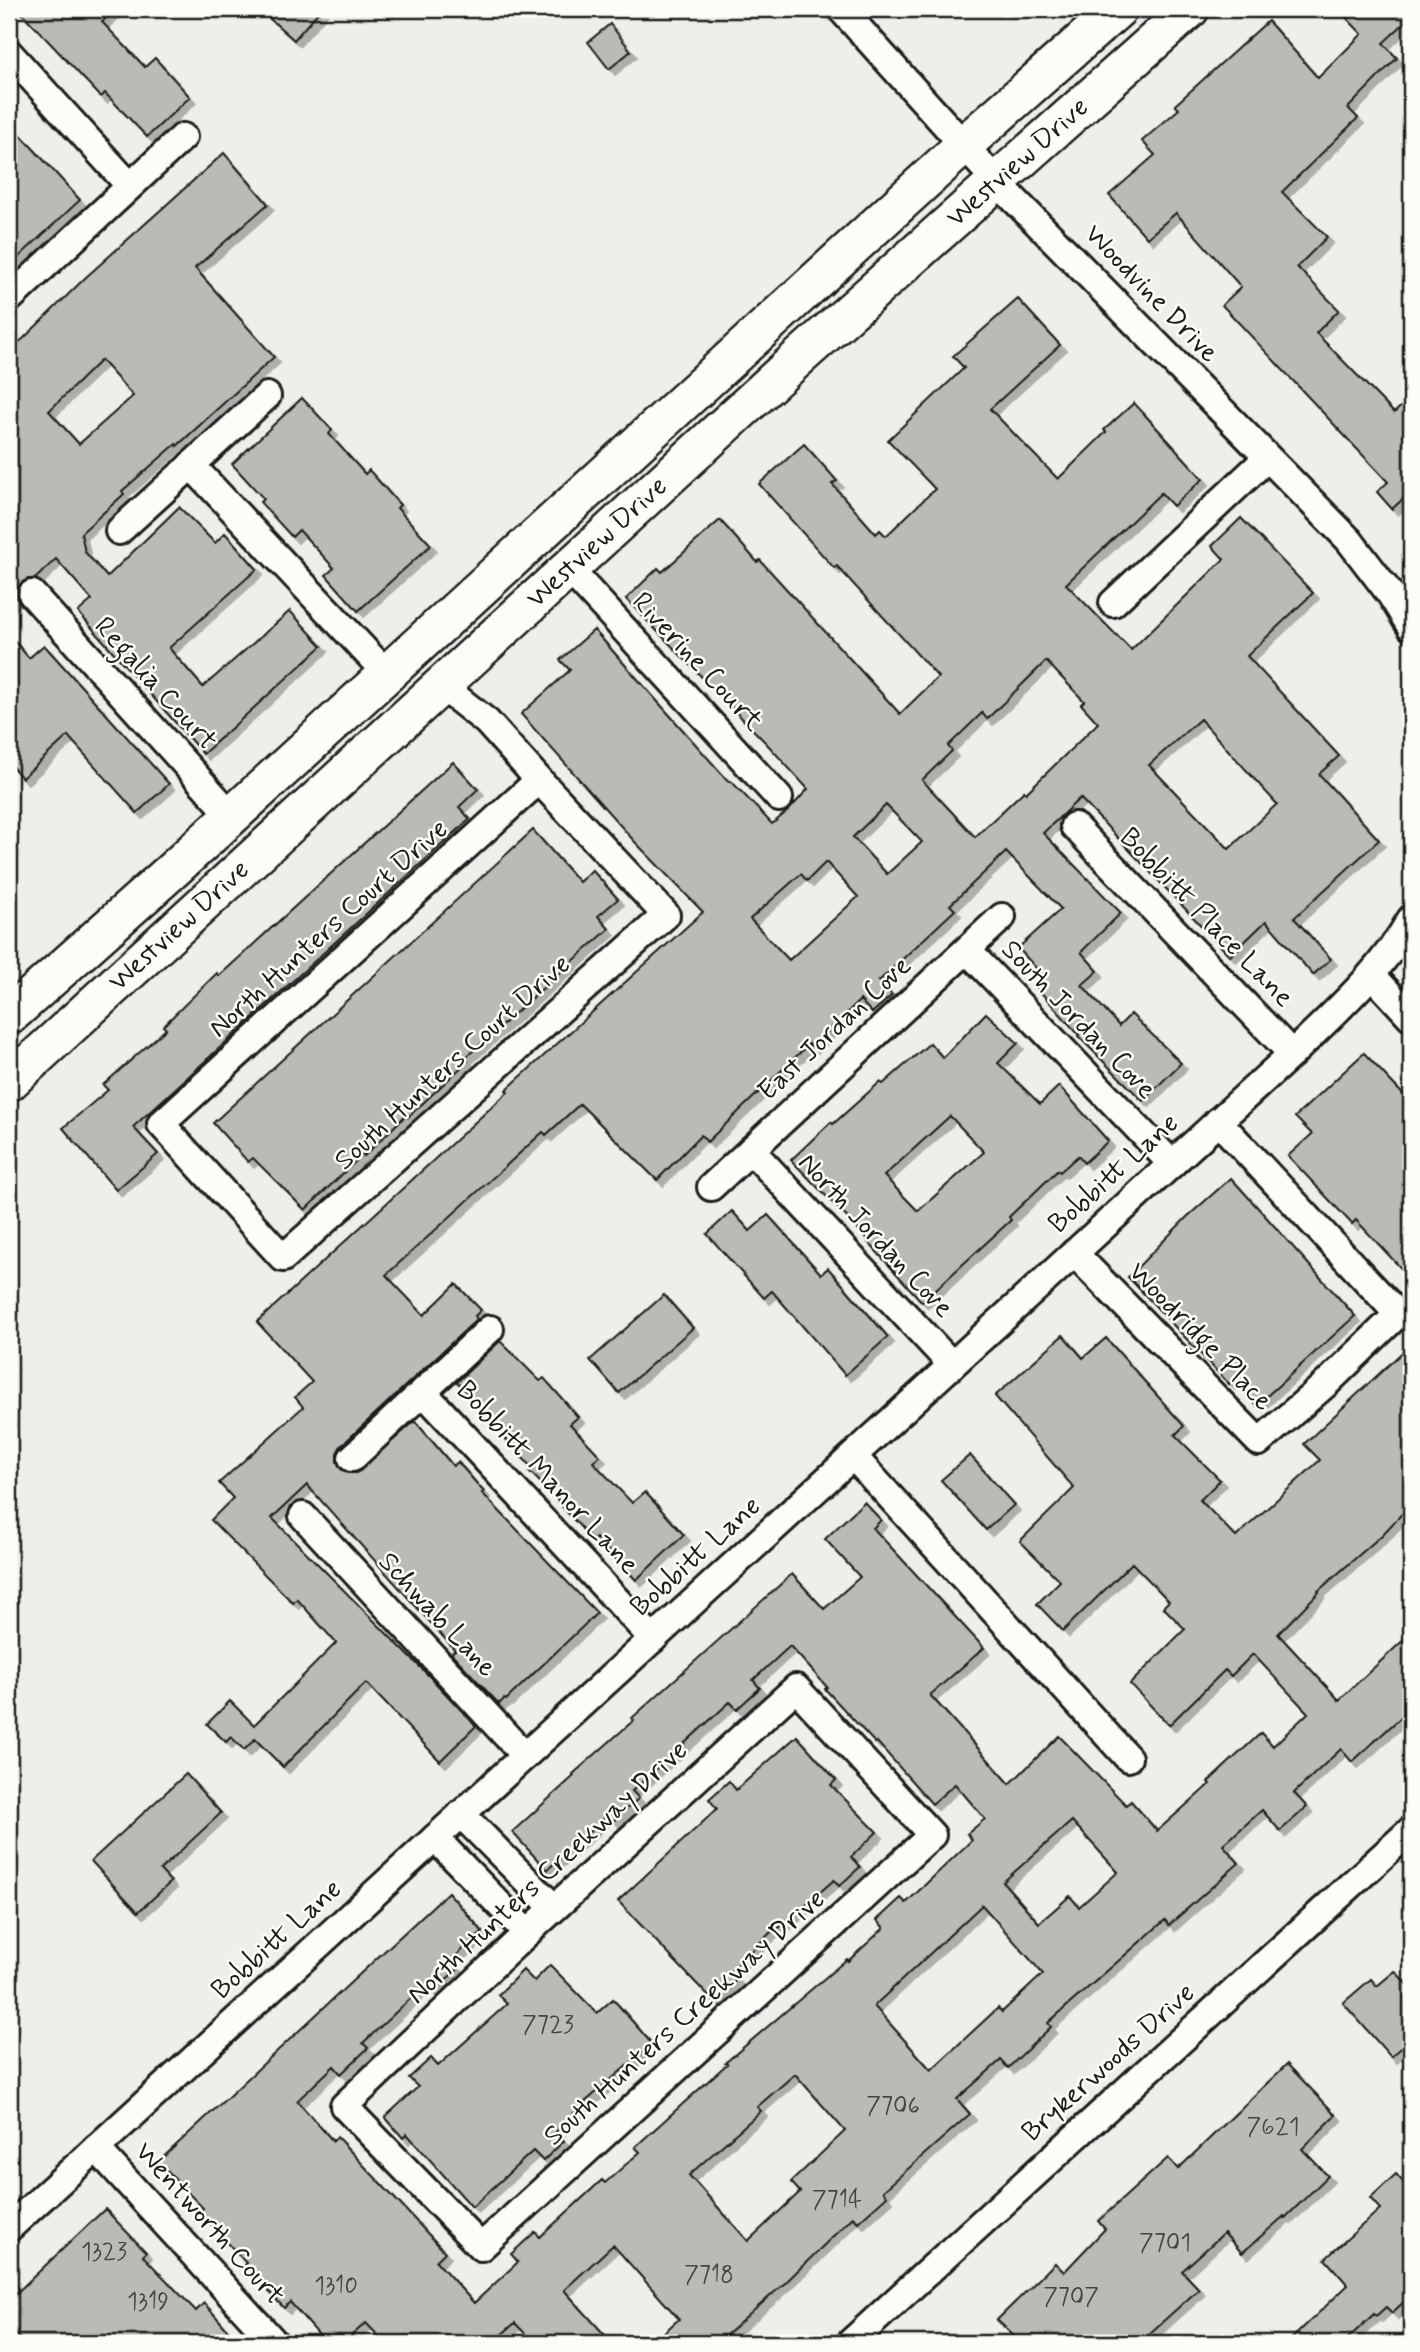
<svg xmlns="http://www.w3.org/2000/svg" width="1420" height="2352" viewBox="0 0 1420 2352" font-family="Mynerve,sans-serif">
	<style>
		.building { fill: #bbbab6; stroke: #1c1c1c; stroke-width: 2; fill-rule: evenodd; filter: url(#shadow) }
		.lines { fill: none; stroke-linecap: round; stroke-linejoin: round }
		.minor-casing { stroke: #1c1c1c; stroke-width: 32 }
		.secondary-casing { stroke: #1c1c1c; stroke-width: 42 }
		.minor { stroke: #fdfcf7; stroke-width: 26 }
		.secondary { stroke: #fdfcf7; stroke-width: 37 }
		.labels { text-anchor: middle; dominant-baseline: central; stroke-width: 5; stroke-linejoin: round; paint-order: stroke }
		.number-label { font-size: 24px; fill: #444442 }
		.street-label { font-size: 28px; fill: #1c1c1c; stroke: #fdfcf7 }
	</style>
	<defs>
		<filter id="shadow"><feDropShadow dx="6" dy="6" stdDeviation="0" flood-color="#0004"/></filter>
	</defs>
	<rect width="100%" height="100%" fill="#f0eeea"/>
	<filter id="ink" filterUnits="userSpaceOnUse"><feTurbulence type="fractalNoise" baseFrequency=".0143" numOctaves="2"/><feDisplacementMap in="SourceGraphic" scale="14" xChannelSelector="R" yChannelSelector="G"/><feConvolveMatrix kernelMatrix="1 2 1 2 8 2 1 2 1" color-interpolation-filters="sRGB"/></filter>
	<g filter="url(#ink)">
		<g class="building">
			<polygon points="18,9 116,9 102,22 145,67 155,58 190,97 147,137 105,93 101,97"/>
			<polygon points="259,9 321,9 294,40"/>
			<polygon points="1338,9 1411,9 1411,17 1383,43 1397,58 1348,108 1358,118 1282,192 1327,237 1297,267 1339,310 1316,333 1394,413 1411,397 1411,508 1403,499 1392,509 1377,492 1388,482 1222,305 1241,287 1176,213 1147,238 1109,195 1155,155 1142,141 1179,109 1175,105 1268,21 1318,78 1362,34"/>
			<polygon points="610,24 631,51 609,69 588,42"/>
			<polygon points="9,122 80,200 9,266"/>
			<path d="M224 153 268 204 195 268 274 357 177 446 176 444 122 491 124 494 81 533 85 552 107 577 179 507 215 543 225 533 257 569 169 648 203 687 290 611 322 646 203 754 78 612 92 600 56 559 35 579H28L21 583 17 590V597L9 604V349L23 339 85 278ZM101 360 133 396 79 444 49 411Z"/>
			<path d="M1018 299 1060 345 990 409 1058 479 1106 432 1104 430 1134 403 1203 479 1173 506 1161 493 1066 584 1131 650 1224 559 1212 546 1241 518 1313 593 1247 656 1339 756 1319 774 1379 840 1294 918 1331 959 1313 975 1266 921 1230 956 1080 798 1043 833 1121 913 1081 952 1098 971 1082 985 1119 1026 1131 1014 1181 1063 1143 1101 1078 1036 1079 1035 1036 987 1045 978 1018 948 1061 909 1006 852 950 905 955 910 879 981 892 995 872 1013 860 1000 812 1047 809 1044 707 1142 701 1135 657 1180 580 1104 546 1135 543 1132 386 1275 424 1315 456 1284 481 1310 475 1316 477 1319 341 1446 337 1453V1461L341 1469 348 1473H356L415 1421 453 1466 458 1462 484 1492 482 1493 597 1613 506 1700 504 1699 499 1704 451 1653 455 1650 307 1485 272 1518 428 1675 476 1726 440 1761 366 1683 283 1767 255 1739 244 1750 231 1737 226 1742 207 1724 230 1701 254 1725 336 1643 297 1599 293 1603 211 1520 233 1498 219 1483 303 1407 295 1397 312 1382 257 1322 508 1092 506 1090 703 912 635 842 521 714 570 670 560 660 594 630 729 782 731 781 772 824 789 810 808 789 767 744 626 599 658 568 662 572 720 520 757 562 760 560 900 714 938 677 837 566 834 568 759 484 804 444 837 481 832 484 876 534 880 530 886 536 935 489 888 440 964 368 953 356ZM1046 661 1084 701 1081 704 1098 723 1026 793 1024 791 975 837 922 780 952 751 948 746 982 713 987 719ZM1200 719 1277 804 1229 849 1149 765ZM886 805 922 842 887 874 853 837ZM826 862 858 897 789 960 750 919 801 874 807 881Z"/>
			<polygon points="302,398 332,430 329,434 365,474 369,470 400,505 397,508 431,545 358,611 326,575 334,568 299,530 292,537 260,502 264,499 232,464"/>
			<polygon points="9,635 29,658 44,645 169,784 137,813 68,736 22,778 9,763"/>
			<polygon points="453,762 478,789 459,807 470,819 133,1127 158,1154 116,1190 63,1128 108,1090 103,1085 166,1029 163,1026 217,973 219,976"/>
			<polygon points="533,830 579,882 592,870 618,899 598,916 609,929 465,1058 468,1061 408,1117 406,1115 364,1156 363,1154 305,1210 253,1158 248,1162 213,1123"/>
			<path d="M986 1013 1018 1043 998 1063 1040 1104 1059 1086 1108 1141 1084 1163 1078 1156 1060 1172 1058 1170 1009 1217 1011 1220 922 1302 868 1242 869 1240 791 1160 831 1122 833 1124 880 1082 883 1084 930 1043 943 1058ZM950 1116 984 1152 918 1211 884 1176Z"/>
			<polygon points="1364,1053 1411,1103 1411,1279 1356,1220 1352,1224 1288,1156 1312,1134 1295,1117"/>
			<polygon points="1231,1178 1355,1316 1257,1405 1233,1380 1229,1384 1128,1277 1187,1217"/>
			<polygon points="732,1211 750,1231 768,1215 821,1274 828,1268 888,1337 845,1375 772,1291 764,1298 707,1234"/>
			<polygon points="664,1295 693,1328 619,1393 590,1360"/>
			<path d="M1063 1335 1083 1358 1106 1338 1184 1426 1175 1435 1220 1480 1200 1500 1236 1537 1320 1460 1304 1444 1411 1344V1504L1382 1535 1318 1591 1319 1592 1278 1634 1339 1700 1411 1633V1708L1352 1762 1341 1749 1294 1793 1307 1807 1280 1831 1262 1810 1223 1845 1239 1863 1169 1925 1165 1920 1048 2023 1051 2027 1008 2068 1001 2060 957 2099 970 2114 883 2191 887 2196 858 2222 853 2217 785 2283 717 2343H652L679 2319 613 2245 564 2290 612 2343H534L515 2323 492 2343H385L366 2323 343 2343H326L290 2302 284 2308 244 2265 246 2263 200 2212 203 2208 158 2162 448 1892 483 1932 451 1960 459 1968 432 1992 425 1985 363 2043 368 2048 341 2074 334 2066 297 2101 333 2141 337 2137 445 2252 436 2261 474 2303 518 2262 511 2254 535 2232 540 2237 602 2180 605 2183 640 2152 635 2147 727 2064 725 2063 847 1959 848 1961 884 1928 877 1920 901 1898 906 1903 972 1840 967 1834 985 1819 955 1784 932 1804 877 1742 875 1743 825 1689 827 1687 790 1646 753 1680 760 1688 737 1709 730 1702 632 1791 639 1798 613 1821 608 1815 547 1870 512 1832 574 1776 573 1774 634 1720 632 1718 792 1574 824 1609 860 1577 825 1539 864 1502 881 1520 873 1528 984 1648 930 1695 1010 1784 1059 1736 1126 1805 1131 1801 1157 1831 1210 1784 1208 1782 1261 1733 1273 1746 1308 1713 1253 1654 1231 1676 1225 1670 1169 1725 1130 1684 1185 1629 1163 1607 1169 1601 1132 1563 1063 1631 1037 1604 1060 1581 1020 1541 1074 1488 995 1396ZM1072 1821 1118 1872 1079 1907 1070 1896 1039 1923 1003 1882ZM982 1905 1043 1974 1002 2012 998 2008 931 2070 874 2006ZM795 2074 845 2131 791 2182 800 2192 748 2241 689 2175 761 2111 757 2107Z"/>
			<polygon points="500,1341 540,1381 544,1378 578,1417 570,1424 600,1456 593,1462 632,1503 645,1492 684,1535 636,1580 596,1538 593,1541 558,1502 559,1501 529,1471 532,1468 492,1424 496,1421 457,1382"/>
			<polygon points="970,1455 1014,1505 986,1530 941,1480"/>
			<polygon points="797,1736 836,1780 831,1785 877,1832 851,1857 860,1867 839,1886 834,1880 774,1932 772,1931 730,1972 737,1979 714,2002 618,1901 717,1809 709,1799 729,1781 736,1790"/>
			<polygon points="186,1774 221,1813 160,1870 171,1882 138,1912 91,1861"/>
			<polygon points="550,1965 597,2013 613,1999 652,2044 584,2103 556,2132 564,2141 543,2161 533,2151 472,2207 407,2134 403,2138 385,2117 418,2087 409,2078 431,2058 438,2066 507,2004 498,1995 523,1970 534,1981"/>
			<polygon points="1395,1971 1411,1989 1411,2039 1391,2057 1343,2003 1371,1979 1377,1986"/>
			<polygon points="1287,2064 1336,2115 1302,2149 1328,2176 1285,2218 1284,2216 1242,2253 1224,2233 1182,2271 1199,2289 1139,2343 1021,2343 997,2320 1055,2263 1064,2272 1105,2229 1098,2221 1168,2158 1178,2169"/>
			<polygon points="1396,2174 1411,2191 1411,2295 1392,2313 1386,2307 1376,2316 1374,2314 1343,2343 1287,2343 1348,2285 1325,2259 1380,2209 1370,2198"/>
			<polygon points="105,2209 146,2252 143,2256 196,2311 204,2303 239,2343 24,2343 9,2327 9,2300"/>
		</g>
		<g class="lines">
			<defs>
				<g id="minor">
					<polyline points="841,9 996,181 1349,540 1391,595 1411,627"/>
					<polyline points="9,53 130,186"/>
					<polyline points="9,299 183,137"/>
					<polyline points="191,465 387,674"/>
					<polyline points="119,531 267,396"/>
					<polyline points="568,568 779,798"/>
					<polyline points="32,594 231,815"/>
					<polyline points="1113,603 1267,458"/>
					<polyline points="442,686 487,722 539,780 666,915 283,1258 161,1124 539,780"/>
					<polyline points="1074,826 1292,1054"/>
					<polyline points="967,950 1172,1164"/>
					<polyline points="1372,975 1411,1017"/>
					<polyline points="751,1150 952,1365"/>
					<polyline points="711,1187 1002,917"/>
					<polyline points="1074,1253 1259,1442 1328,1382 1398,1314 1218,1121"/>
					<polyline points="423,1392 653,1639"/>
					<polyline points="853,1456 1128,1758"/>
					<polyline points="352,1458 490,1329"/>
					<polyline points="303,1516 525,1756"/>
					<polygon points="796,1688 932,1835 481,2247 344,2106 527,1933"/>
					<polyline points="461,1814 554,1908"/>
					<polyline points="435,1838 527,1933"/>
					<polyline points="96,2148 275,2343"/>
					<path d="M9 2228 1292 1054C1335 1012 1381 972 1411 919"/>
					<polyline points="850,2343 1411,1830"/>
				</g>
				<g id="secondary">
					<polyline points="9,1016 175,868 965,144 1118,9"/>
					<path id="s1" d="M9 1082 795 361 1190 9"/>
				</g>
			</defs>
			<use href="#minor" class="minor-casing"/>
			<use href="#secondary" class="secondary-casing"/>
			<use href="#minor" class="minor"/>
			<use href="#secondary" class="secondary"/>
		</g>
	</g>
	<g class="labels">
		<g class="number-label">
			<text x="548" y="2025">7723</text>
			<text x="893" y="2106">7706</text>
			<text x="1273" y="2127">7621</text>
			<text x="837" y="2200">7714</text>
			<text x="1165" y="2243">7701</text>
			<text x="104" y="2252">1323</text>
			<text x="709" y="2275">7718</text>
			<text x="336" y="2286">1310</text>
			<text x="1071" y="2297">7707</text>
			<text x="148" y="2302">1319</text>
		</g>
		<g class="street-label">
			<text stroke="none"><textPath href="#s1" startOffset="1365">Westview Drive</textPath></text>
			<text transform="translate(1151 294) rotate(46)">Woodvine Drive</text>
			<text stroke="none"><textPath href="#s1" startOffset="798">Westview Drive</textPath></text>
			<text transform="translate(697 662) rotate(47)">Riverine Court</text>
			<text transform="translate(155 684) rotate(48)">Regalia Court</text>
			<text transform="translate(1206 918) rotate(46)">Bobbitt Place Lane</text>
			<text stroke="none"><textPath href="#s1" startOffset="231">Westview Drive</textPath></text>
			<text transform="translate(329 929) rotate(-42)">North Hunters Court Drive</text>
			<text transform="translate(1078 1020) rotate(46)">South Jordan Cove</text>
			<text transform="translate(835 1029) rotate(-43)">East Jordan Cove</text>
			<text transform="translate(453 1063) rotate(-42)">South Hunters Court Drive</text>
			<text transform="translate(1114 1174) rotate(-42)">Bobbitt Lane</text>
			<text transform="translate(875 1236) rotate(47)">North Jordan Cove</text>
			<text transform="translate(1200 1337) rotate(46)">Woodridge Place</text>
			<text transform="translate(547 1478) rotate(47)">Bobbitt Manor Lane</text>
			<text transform="translate(696 1557) rotate(-42)">Bobbitt Lane</text>
			<text transform="translate(437 1615) rotate(47)">Schwab Lane</text>
			<text transform="translate(548 1873) rotate(-43)">North Hunters Creekway Drive</text>
			<text transform="translate(277 1940) rotate(-42)">Bobbitt Lane</text>
			<text transform="translate(685 2018) rotate(-42)">South Hunters Creekway Drive</text>
			<text transform="translate(1109 2063) rotate(-42)">Brykerwoods Drive</text>
			<text transform="translate(209 2224) rotate(48)">Wentworth Court</text>
		</g>
	</g>
	<rect width="1420" height="2352" fill="none" stroke="#fdfcf7" stroke-width="35"/>
	<rect x="18" y="18" width="1385" height="2317" fill="none" stroke="#1c1c1c" stroke-width="2.5" filter="url(#ink)"/>
</svg>
